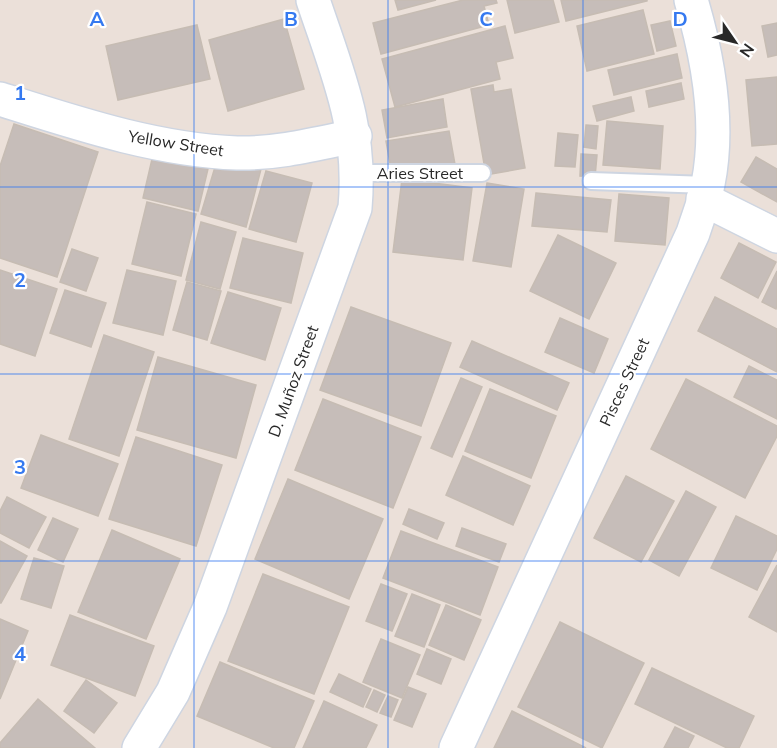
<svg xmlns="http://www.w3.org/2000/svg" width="777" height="748" viewBox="0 0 777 748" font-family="Mulish,sans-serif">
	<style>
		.building { fill: #c6bdb9; stroke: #c6bcb3; stroke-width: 1.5 }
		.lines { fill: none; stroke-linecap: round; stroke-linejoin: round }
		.service-casing { stroke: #ced5e1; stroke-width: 20 }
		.minor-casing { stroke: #ced5e1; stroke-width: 36 }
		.tertiary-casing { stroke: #ced5e1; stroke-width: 36 }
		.service { stroke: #fff; stroke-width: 16 }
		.minor { stroke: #fff; stroke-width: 33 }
		.tertiary { stroke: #fff; stroke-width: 33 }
		.grid { fill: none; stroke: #3579f0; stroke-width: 1.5; stroke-opacity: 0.55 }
		.labels { text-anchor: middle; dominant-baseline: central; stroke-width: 4.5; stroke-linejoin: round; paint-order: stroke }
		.street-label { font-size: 16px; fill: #282828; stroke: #fff }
		.grid-label { font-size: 20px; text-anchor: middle; font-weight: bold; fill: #3579f0; stroke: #fff; stroke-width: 4.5; stroke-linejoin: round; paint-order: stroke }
	</style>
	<rect width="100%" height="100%" fill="#ebe0d9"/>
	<g class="building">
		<polygon points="395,0 436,0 398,10"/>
		<polygon points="463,0 496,0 497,3 484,6 489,25 381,54 373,23"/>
		<polygon points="507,0 553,0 559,22 515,33"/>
		<polygon points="561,0 647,0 647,1 566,21"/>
		<polygon points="643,10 654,54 587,71 577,26"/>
		<polygon points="284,19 304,89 228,111 209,40"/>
		<polygon points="670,21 676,46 657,51 651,25"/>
		<polygon points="777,23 777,55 768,57 762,26"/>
		<polygon points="197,25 210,79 118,100 106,46"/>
		<polygon points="505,26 513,58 496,62 500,79 395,107 382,59"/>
		<polygon points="677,54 682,78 614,95 608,70"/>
		<polygon points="777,77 777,144 752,146 746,80"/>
		<polygon points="681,83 684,99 649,107 646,91"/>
		<polygon points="493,85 494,92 511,89 525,168 486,175 471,89"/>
		<polygon points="631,97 634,111 597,121 593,106"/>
		<polygon points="443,99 447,127 387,138 382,110"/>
		<polygon points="607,121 663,126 660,169 603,165"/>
		<polygon points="14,124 98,152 57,277 0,258 0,166"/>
		<polygon points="586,125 598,126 596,149 584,147"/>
		<polygon points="449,131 456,170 391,169 386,141"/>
		<polygon points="558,133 578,135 575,167 555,166"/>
		<polygon points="156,142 211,156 198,211 143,198"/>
		<polygon points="581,154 597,155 595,177 580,176"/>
		<polygon points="218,157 261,169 246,227 201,214"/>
		<polygon points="756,157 777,169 777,202 741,182"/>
		<polygon points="266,171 312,183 296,242 249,229"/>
		<polygon points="402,179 472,188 463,260 393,252"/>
		<polygon points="487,183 524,189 511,267 473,261"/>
		<polygon points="536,193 611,200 607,232 532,226"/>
		<polygon points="619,194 669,198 665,245 615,241"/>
		<polygon points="147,202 196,214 181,276 132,264"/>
		<polygon points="201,222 236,232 220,289 186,280"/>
		<polygon points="558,235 616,263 589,319 530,291"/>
		<polygon points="243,238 303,253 291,303 230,288"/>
		<polygon points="739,243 776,262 758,298 721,278"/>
		<polygon points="72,249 98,258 86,291 60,282"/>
		<polygon points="0,270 57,289 35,356 0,344"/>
		<polygon points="127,270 176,281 163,335 113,323"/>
		<polygon points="777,271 777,306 776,309 762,302"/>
		<polygon points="187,282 221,291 207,340 173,330"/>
		<polygon points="65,290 106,303 91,347 50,333"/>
		<polygon points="228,292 281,308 265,360 211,343"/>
		<polygon points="715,297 777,329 777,372 698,331"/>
		<polygon points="351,307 451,343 421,426 320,390"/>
		<polygon points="560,318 608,339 594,373 545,352"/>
		<polygon points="104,335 154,352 119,456 69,439"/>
		<polygon points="472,341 569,383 557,410 460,367"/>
		<polygon points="158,357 256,385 236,458 137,430"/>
		<polygon points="749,366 777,380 777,419 734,397"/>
		<polygon points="461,378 482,387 452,457 431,448"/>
		<polygon points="686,379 777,426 777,436 745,498 651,449"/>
		<polygon points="490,389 556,416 531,478 465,451"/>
		<polygon points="323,399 421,437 393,508 295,470"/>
		<polygon points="41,435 118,464 98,516 21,488"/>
		<polygon points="136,437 222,465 196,546 109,519"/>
		<polygon points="463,456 530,486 513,525 446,495"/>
		<polygon points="626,476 674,501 641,562 594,538"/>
		<polygon points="288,479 383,519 349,599 255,559"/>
		<polygon points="686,491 716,507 679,576 649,560"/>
		<polygon points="7,497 46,517 29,548 0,533 0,511"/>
		<polygon points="409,509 444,523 437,539 403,524"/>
		<polygon points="736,516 777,536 777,549 757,590 711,568"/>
		<polygon points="53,518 78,529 63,562 38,550"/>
		<polygon points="462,528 506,544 499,562 456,546"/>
		<polygon points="112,530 180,559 146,639 78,612"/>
		<polygon points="401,531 498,567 480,615 383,578"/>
		<polygon points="0,541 27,556 1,603 0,603"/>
		<polygon points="34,558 64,566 51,608 21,599"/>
		<polygon points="777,565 777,632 749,617"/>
		<polygon points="263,574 349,607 314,694 228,661"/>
		<polygon points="381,584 407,594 392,631 366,621"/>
		<polygon points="412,594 440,605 424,647 395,636"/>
		<polygon points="446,605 481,620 464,660 429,645"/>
		<polygon points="70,615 154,646 135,696 51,665"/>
		<polygon points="0,619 28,631 0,699"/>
		<polygon points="560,622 644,663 602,748 518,707"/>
		<polygon points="381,639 420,655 402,698 363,682"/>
		<polygon points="427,649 451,659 441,684 417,674"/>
		<polygon points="220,662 314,701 294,748 274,748 197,716"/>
		<polygon points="652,668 754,716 739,748 727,748 635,704"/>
		<polygon points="339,674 371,689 363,707 330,692"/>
		<polygon points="86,680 117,703 94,733 64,711"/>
		<polygon points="408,687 426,694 412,727 394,720"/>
		<polygon points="374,690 385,695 377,712 366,707"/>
		<polygon points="388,696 398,700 391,717 380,713"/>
		<polygon points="38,699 95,748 0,748 0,743"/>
		<polygon points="324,701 377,725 366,748 303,748"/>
		<polygon points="512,711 586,748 494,748"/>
		<polygon points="675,727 694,736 688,748 664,748"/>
	</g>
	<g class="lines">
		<defs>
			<g id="service">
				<polyline points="358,173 482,173"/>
				<polyline points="591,181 708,185"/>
			</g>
			<g id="minor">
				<path d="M0 99C76 123 156 150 237 153 277 154 316 144 355 136"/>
				<polyline points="703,199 777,236"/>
				<path d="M139 748 173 692 210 607 355 208C362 127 338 75 313 0"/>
			</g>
			<path id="tertiary" d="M456 748 693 233C698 217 705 200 708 184 720 124 708 57 691 0"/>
		</defs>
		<use href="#service" class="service-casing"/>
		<use href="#minor" class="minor-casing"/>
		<use href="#tertiary" class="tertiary-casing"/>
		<use href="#service" class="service"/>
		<use href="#minor" class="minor"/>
		<use href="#tertiary" class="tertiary"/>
	</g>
	<path class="grid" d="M194 0V748M388 0V748M583 0V748M0 187H777M0 374H777M0 561H777"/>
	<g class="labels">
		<g class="street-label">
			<text transform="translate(176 143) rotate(9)">Yellow Street</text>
			<text x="420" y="173">Aries Street</text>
			<text transform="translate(293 381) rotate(-70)">D. Muñoz Street</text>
			<text transform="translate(624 382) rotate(-65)">Pisces Street</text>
		</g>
	</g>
	<g class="grid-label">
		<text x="97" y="26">A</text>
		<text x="291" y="26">B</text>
		<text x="486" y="26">C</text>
		<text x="680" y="26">D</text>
		<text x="20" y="100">1</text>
		<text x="20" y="287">2</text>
		<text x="20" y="474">3</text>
		<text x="20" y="661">4</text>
	</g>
	<g transform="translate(735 42) rotate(125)" stroke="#ffffff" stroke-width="4.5" paint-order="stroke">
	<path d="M0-4.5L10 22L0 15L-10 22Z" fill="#282828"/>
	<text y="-9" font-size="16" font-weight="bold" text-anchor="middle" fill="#282828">N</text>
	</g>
</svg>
